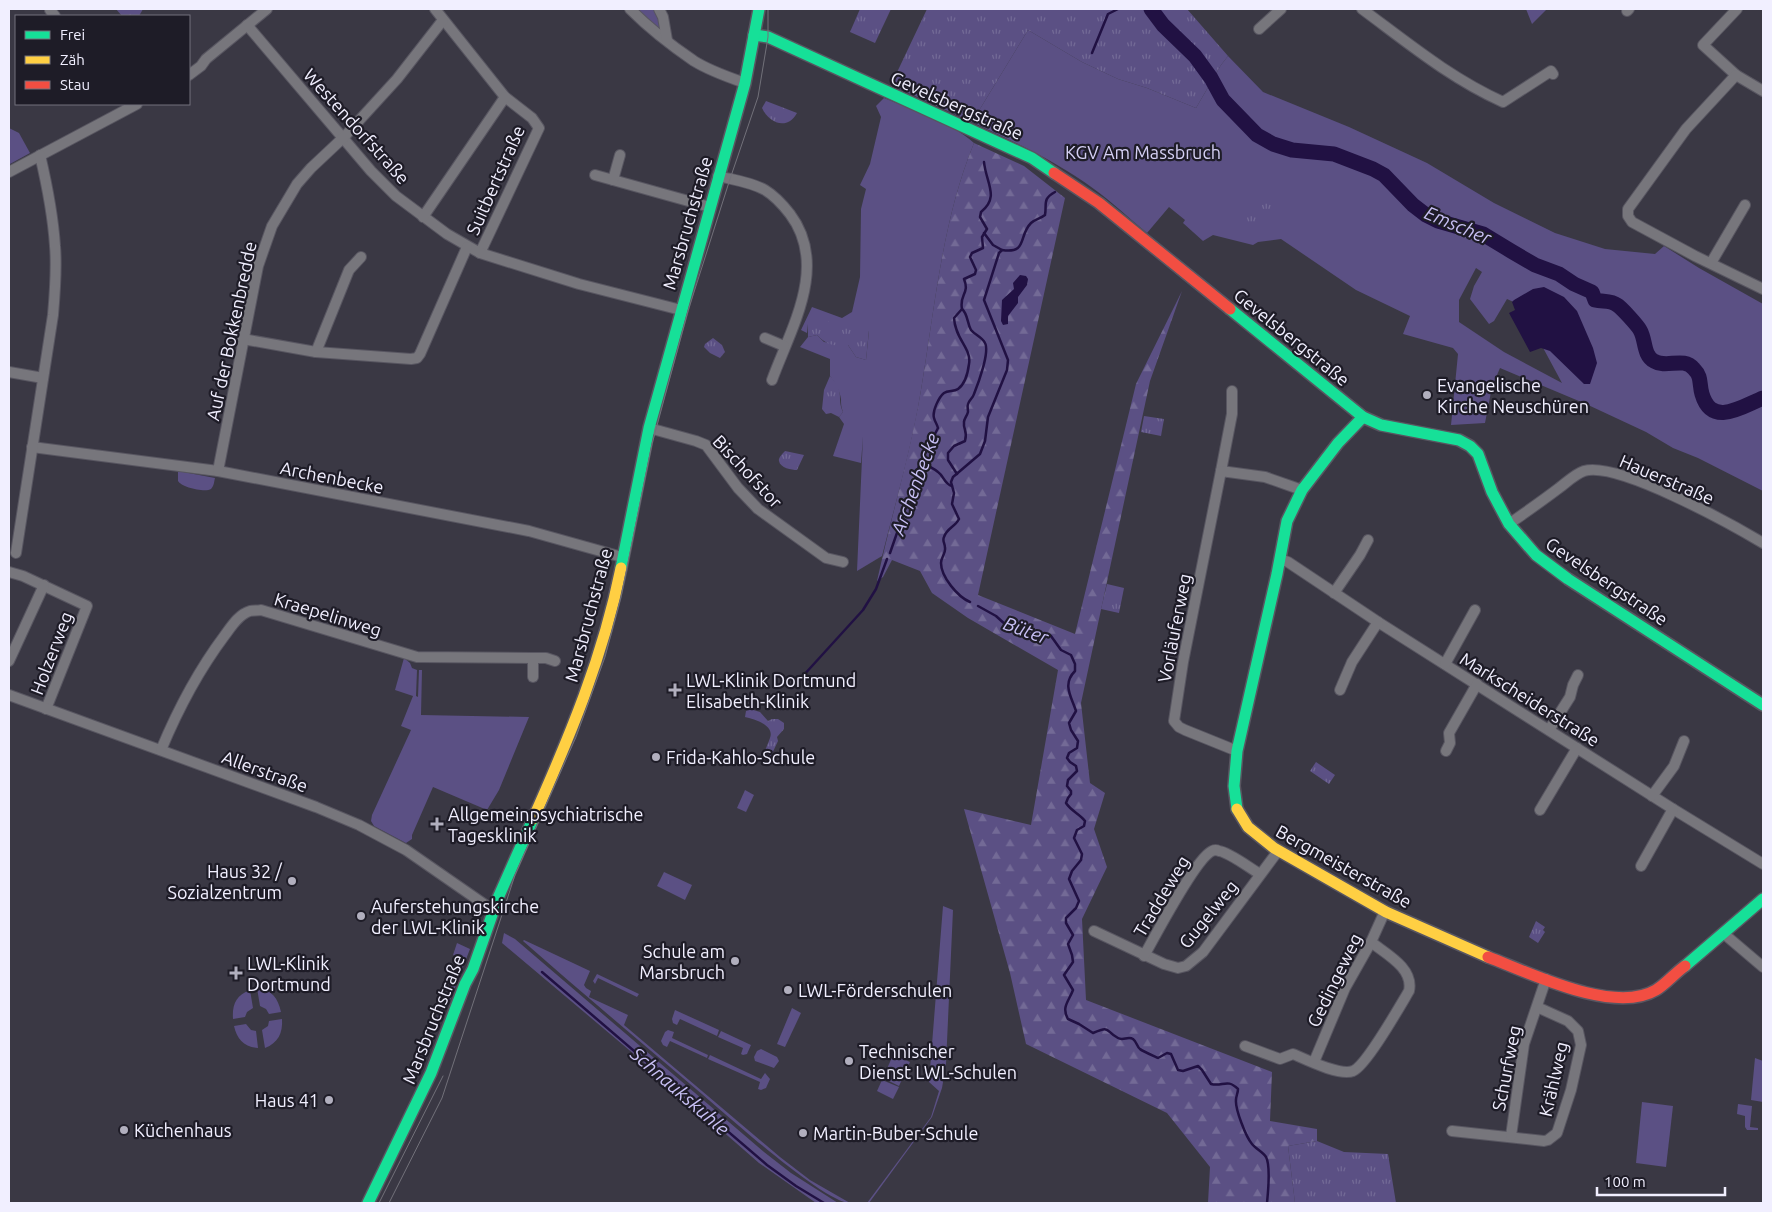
<svg xmlns="http://www.w3.org/2000/svg" width="1772" height="1212" viewBox="0 0 1772 1212" font-family="Ubuntu,sans-serif">
	<style>
		.green { fill: #5b5084; fill-rule: evenodd }
		.forest { fill: url(#forest-firs) }
		.park { fill: url(#park-tufts) }
		.water { fill: #211143 }
		.lines { fill: none; stroke-linecap: round; stroke-linejoin: round }
		.stream { stroke: #211143; stroke-width: 2.5 }
		.river { stroke: #211143; stroke-width: 15 }
		.street-casing { stroke: #585661; stroke-width: 12 }
		.fast-casing { stroke: #585661; stroke-width: 14 }
		.slow-casing { stroke: #585661; stroke-width: 14 }
		.jam-casing { stroke: #585661; stroke-width: 14 }
		.street { stroke: #77767c; stroke-width: 10 }
		.fast { stroke: #16e098; stroke-width: 11 }
		.slow { stroke: #ffcf43; stroke-width: 11 }
		.jam { stroke: #f24e42; stroke-width: 11 }
		.tram { stroke: #72717a; stroke-width: 1 }
		.poi-dot { fill: #b1afbe; stroke: #1e1c27; stroke-width: 2 }
		.labels { text-anchor: middle; dominant-baseline: central; stroke-width: 4.5; stroke-linejoin: round; paint-order: stroke }
		.street-label { font-size: 18px; fill: #f1efff; stroke: #1e1c27 }
		.park-label { font-size: 18px; fill: #d5d0f4; stroke: #1e1c27 }
		.poi-label { font-size: 18px; fill: #f1efff; stroke: #1e1c27; text-anchor: start }
		.water-label { font-size: 19px; font-style: italic; fill: #c8c0f5; stroke: #1e1c27 }
	</style>
	<defs>
		<pattern id="forest-firs" width="22" height="20" patternUnits="userSpaceOnUse" patternTransform="scale(1.25)"><rect width="22" height="20" fill="#5b5084"/><path d="M5 1l3.5 6h-7zM16 11l3.5 6h-7z" fill="#736a96"/></pattern>
		<pattern id="park-tufts" width="24" height="20" patternUnits="userSpaceOnUse" patternTransform="scale(1.25)"><rect width="24" height="20" fill="#5b5084"/><path d="M3 7l-1-3M5 7V3M7 7l1-3M15 17l-1-3M17 17v-4M19 17l1-3" fill="none" stroke="#736a96"/></pattern>
	</defs>
	<rect width="100%" height="100%" fill="#3a3844"/>
	<g class="green">
		<polygon points="635,9 655,9 660,19 660,28 658,29"/>
		<path d="M1028 30 1082 62 1118 79 1147 88 1196 108 1221 65 1228 56 1263 92 1349 127 1427 163 1494 203 1555 233 1605 249 1655 254 1664 246 1699 268 1763 304V491L1698 458 1673 448 1646 432 1586 404 1500 368 1492 387 1485 423 1451 425 1458 354 1453 348 1403 334 1410 316 1356 290 1281 239 1258 242 1253 245 1213 235 1203 241 1183 223 1185 220 1169 207 1147 233C1129 218 1112 202 1094 189 1056 161 1014 142 972 122ZM1476 268 1482 272 1474 286 1470 299 1489 324 1494 321 1507 299 1520 305 1562 383 1504 352 1459 322V300Z"/>
		<path d="M884 98C911 109 952 123 974 143 942 221 935 307 921 390 912 446 896 501 882 556L857 571 863 436 861 463 833 456 844 424 839 417 843 412C841 407 841 404 841 399 840 391 835 382 830 376V359L800 347 808 337 817 335 824 342 848 345 856 357 866 360 869 331 808 324 807 333 801 330 812 307 842 318 852 312 860 277 861 209 866 189 860 185 870 164 881 117 876 106Z"/>
		<polygon points="9,128 19,133 30,153 10,164"/>
		<path d="M178 471 215 478C214 482 214 486 211 489 205 493 181 487 178 481Z"/>
		<polygon points="404,658 410,663 412,668 417,670 416,696 418,697 419,670 422,670 421,715 529,717 499,790 487,810 433,787 412,835 412,839 406,843 374,826 371,821 372,815 411,730 401,726 413,696 395,690"/>
		<polygon points="745,790 754,795 746,812 737,808"/>
		<polygon points="664,872 692,885 685,900 657,886"/>
		<polygon points="943,906 953,910 946,1064 942,1088 932,1117 869,1203 867,1203 931,1117 939,1091 929,1082"/>
		<polygon points="504,933 515,939 764,1152 791,1173 838,1203 816,1203 759,1163 635,1055 502,943"/>
		<path d="M524 940 590 971 584 985 586 988 591 991 589 997 628 1015 624 1025 780 1157 810 1180 850 1203C824 1203 721 1110 696 1089 638 1040 580 991 523 941Z"/>
		<polygon points="457,943 470,949 451,998 431,1032 462,959 453,955"/>
		<polygon points="597,974 639,994 637,997 598,978 595,984 593,981"/>
		<path d="M257 988C272 990 278 998 281 1012L269 1014 266 1009 260 1006Z"/>
		<path d="M250 990 253 1008 247 1012 245 1017 233 1019C232 1005 236 995 250 990Z"/>
		<polygon points="792,1008 801,1013 785,1047 777,1044"/>
		<polygon points="675,1010 719,1030 717,1036 680,1019 677,1025 673,1023 672,1019"/>
		<path d="M282 1019C283 1033 278 1043 265 1048L262 1030 268 1026 269 1021Z"/>
		<path d="M246 1024 251 1030 256 1031 258 1048C244 1047 237 1039 234 1026Z"/>
		<polygon points="668,1030 674,1032 672,1038 708,1055 707,1058 670,1041 667,1047 663,1045 661,1041 665,1032"/>
		<polygon points="721,1031 751,1045 747,1054 743,1055 741,1054 743,1048 718,1037"/>
		<polygon points="761,1049 777,1057 779,1061 774,1068 755,1061 754,1057 757,1051"/>
		<polygon points="710,1055 761,1079 765,1073 770,1079 766,1088 761,1090 758,1089 760,1082 708,1059"/>
		<polygon points="893,1055 910,1062 899,1086 883,1078"/>
		<polygon points="1755,1058 1763,1061 1763,1102 1751,1100"/>
		<polygon points="882,1080 899,1087 893,1099 877,1091"/>
		<polygon points="1642,1102 1673,1106 1666,1167 1636,1163"/>
		<polygon points="1738,1104 1752,1106 1750,1127 1758,1128 1758,1130 1747,1130 1745,1127 1745,1116 1737,1114"/>
	</g>
	<g class="forest">
		<polygon points="116,9 143,9 139,16 122,16"/>
		<path d="M974 143 1024 166 1065 198 978 595 1075 634 1136 384 1182 291 1150 381 1081 703 1090 783 1105 793 1094 829 1107 867 1082 919 1086 1000 1272 1072 1270 1121 1317 1129V1141L1288 1146 1295 1203H1208L1210 1167 1167 1113 1026 1044 1010 973 964 809 1031 825 1058 670 968 618 932 593 920 571 892 560 883 577 877 581C891 517 910 455 921 390 935 307 942 221 974 143Z"/>
	</g>
	<g class="park">
		<polygon points="860,9 891,9 875,43 850,32"/>
		<polygon points="927,9 1187,9 1228,56 1221,65 1196,108 1147,88 1118,79 1082,62 1028,30 972,122 891,85"/>
		<polygon points="1526,9 1547,9 1532,24"/>
		<path d="M766 101 797 113C787 131 769 123 762 108Z"/>
		<path d="M1260 193 1276 203C1268 216 1260 238 1244 235L1245 229 1241 227Z"/>
		<path d="M817 319 869 330 866 360 856 357 848 345C834 347 827 345 817 335L808 337V324Z"/>
		<polygon points="713,338 722,345 725,352 720,358 710,353 704,347 705,344"/>
		<path d="M830 376C846 393 836 397 843 412L839 417 831 413 826 414 822 409 824 390Z"/>
		<polygon points="1144,416 1164,419 1161,436 1141,432"/>
		<path d="M785 451 804 455 797 470C792 470 780 468 779 461 778 458 783 453 785 451Z"/>
		<polygon points="1107,584 1124,588 1119,613 1101,609"/>
		<path d="M750 709 760 712 768 721 772 719H778L784 723V729L777 737 778 741 770 758H763V756C765 750 768 744 770 738 775 725 754 719 745 717L746 711Z"/>
		<polygon points="1316,762 1335,775 1329,784 1310,771"/>
		<polygon points="1536,921 1545,927 1543,930 1545,932 1538,943 1529,937"/>
		<polygon points="1317,1141 1344,1152 1388,1154 1396,1203 1295,1203 1288,1146"/>
	</g>
	<g class="water">
		<polygon points="1020,275 1026,276 1028,279 1027,285 1018,297 1018,303 1008,316 1008,324 1003,325 1001,321 1002,300 1014,289 1013,283"/>
		<polygon points="1544,287 1564,297 1577,311 1593,348 1597,363 1590,384 1584,384 1550,351 1541,348 1530,352 1509,313 1515,310 1512,302 1514,300 1533,289"/>
	</g>
	<g class="lines">
		<g class="stream">
			<polyline points="1092,53 1108,14 1118,9"/>
			<polyline points="984,233 993,245 1002,250"/>
			<path d="M921 460C926 466 932 467 938 472 944 476 944 484 952 486"/>
			<path d="M957 474 948 460V453L954 446 965 441C968 431 963 430 964 422 964 419 967 416 968 412 968 409 967 406 968 404 969 400 973 398 974 394 978 384 990 352 985 343 982 337 975 335 971 330 967 323 968 314 962 309"/>
			<path d="M890 553 906 507 920 463 938 428C937 424 935 422 934 418 932 411 939 397 944 393 948 390 954 392 958 389 965 384 968 372 969 364 972 349 955 339 954 318L962 309C959 294 970 294 964 279L975 274 976 270 970 257 972 253 983 248 982 237 987 229 980 217 981 212C1000 197 986 183 984 162"/>
			<path d="M970 602C958 597 941 577 941 563 941 557 946 553 945 548 945 543 942 541 944 537 947 528 955 527 959 519L952 504 954 493 951 482 953 477 980 454 985 441 988 417 1007 370 1008 360 984 300 999 253 1002 250C1028 254 1018 236 1031 223 1035 219 1040 219 1045 215 1047 204 1042 199 1055 192"/>
			<path d="M978 606 996 616 1007 626C1024 623 1018 625 1030 635L1046 634 1051 636 1061 650 1071 655 1075 664V671C1062 684 1071 696 1076 711L1069 723 1071 730 1078 741 1077 748 1069 753 1067 758 1070 762 1076 766 1077 771 1068 780 1067 786 1071 791V794L1068 798 1066 803C1071 811 1080 814 1085 821L1084 826 1077 830 1074 838 1082 854 1081 860 1072 871 1069 879 1079 901 1076 908 1066 918V923L1073 935 1068 944 1072 955 1073 962 1064 975 1073 990C1069 1001 1061 1007 1068 1019L1079 1024 1093 1033C1111 1025 1105 1031 1118 1038 1123 1041 1128 1036 1133 1039 1137 1042 1137 1047 1140 1049 1142 1051 1156 1057 1158 1058L1167 1053 1171 1054 1178 1070 1183 1071 1198 1066 1202 1070 1211 1084C1223 1087 1227 1078 1238 1089 1238 1093 1236 1096 1236 1100 1235 1109 1246 1137 1252 1144 1256 1149 1263 1152 1266 1157 1271 1166 1268 1192 1267 1203"/>
			<polyline points="792,688 863,610 876,589 887,559"/>
			<polyline points="542,972 767,1165 796,1186 824,1203"/>
		</g>
		<path class="river" d="M1151 9 1163 25 1195 56 1211 78 1223 100 1257 135 1273 144 1292 150 1334 154 1373 169 1384 175 1413 205 1426 215 1438 221 1483 234 1511 251 1535 265 1559 274 1574 284 1592 292 1595 300C1603 302 1611 300 1617 305 1621 307 1638 326 1640 330 1646 340 1643 355 1654 361 1667 369 1683 356 1694 369 1702 377 1699 384 1702 394 1712 428 1743 406 1763 398"/>
		<defs>
			<g id="street">
				<polyline points="435,9 505,97 532,118 539,128 480,253"/>
				<path d="M630 9C649 28 672 46 694 61 710 71 728 77 745 83"/>
				<polyline points="659,9 663,17 667,40"/>
				<path d="M1362 9C1408 43 1450 78 1503 102L1551 71 1553 74"/>
				<polyline points="1737,9 1703,45 1736,75 1763,91"/>
				<polyline points="50,10 55,16"/>
				<polyline points="1627,11 1629,9"/>
				<polyline points="247,25 371,171 396,196 447,234 480,253 579,284 681,310"/>
				<polyline points="1259,29 1281,9"/>
				<polyline points="189,75 201,66 206,59 267,9"/>
				<polyline points="1736,75 1686,129 1628,209 1628,216 1632,222 1695,256 1763,289"/>
				<polyline points="9,172 137,104"/>
				<polyline points="595,175 710,207"/>
				<path d="M718 176C734 180 751 182 765 190 775 196 783 205 790 214 829 266 791 328 772 380"/>
				<polyline points="613,180 620,155"/>
				<polyline points="423,217 505,97"/>
				<polyline points="1711,263 1745,205"/>
				<polyline points="765,338 784,346"/>
				<polyline points="243,339 316,352 411,359 417,358 420,354 467,247"/>
				<polyline points="316,352 349,270 361,257"/>
				<polyline points="9,372 43,378"/>
				<polyline points="649,428 696,441 706,445 738,488 758,509 826,558 843,562"/>
				<polyline points="32,447 218,471 529,531 622,557"/>
				<polyline points="218,471 258,266 272,226 297,184 311,168 344,137 397,79 443,20"/>
				<polyline points="1221,471 1232,414 1232,391"/>
				<path d="M1509 524C1526 512 1542 501 1559 488 1566 483 1575 474 1584 471 1618 461 1731 524 1763 543"/>
				<path d="M16 553 53 315C55 292 57 269 55 246 53 215 47 185 40 155"/>
				<polyline points="1280,559 1288,562 1378,622 1673,809 1763,864"/>
				<polyline points="9,572 23,576 87,606 46,709"/>
				<polyline points="1334,593 1360,555 1368,540"/>
				<polyline points="9,661 44,585"/>
				<polyline points="1445,664 1475,610"/>
				<polyline points="533,677 533,658"/>
				<polyline points="1340,690 1352,662 1378,622"/>
				<polyline points="9,695 316,807 359,825 406,850 494,911"/>
				<polyline points="1549,730 1570,697 1573,685 1578,675"/>
				<path d="M161 750C178 709 198 671 225 635 231 627 239 614 250 611 253 610 258 611 261 610L417 657 533 658H546L555 661"/>
				<polyline points="1237,751 1185,730 1179,727 1174,721 1183,662 1221,471 1265,477 1302,490"/>
				<polyline points="1446,751 1450,743 1449,733 1477,684"/>
				<polyline points="1652,796 1674,766 1684,741"/>
				<polyline points="1540,810 1577,748"/>
				<polyline points="1641,866 1673,809"/>
				<polyline points="1094,931 1164,964 1178,968 1186,966 1203,952 1278,851"/>
				<polyline points="1723,933 1763,967"/>
				<path d="M1144 956C1154 938 1196 858 1212 851 1214 850 1217 850 1219 851 1229 852 1251 869 1260 874"/>
				<path d="M1245 1046 1280 1059 1293 1054C1307 1060 1339 1076 1353 1071 1366 1066 1400 1006 1409 991 1414 968 1386 954 1371 942"/>
				<polyline points="1314,1062 1345,988 1371,942 1385,911"/>
				<polyline points="1452,1131 1544,1141 1548,1140 1557,1133 1571,1090 1581,1045 1578,1031 1568,1021 1537,1007"/>
				<polyline points="1511,1136 1524,1044 1546,979"/>
			</g>
			<g id="fast">
				<polyline points="754,35 768,37 1032,158 1054,173"/>
				<polyline points="1230,309 1363,417 1381,425 1459,440 1470,446 1478,454 1492,492 1509,524 1536,555 1568,579 1763,705"/>
				<polyline points="621,568 649,428 745,83 759,9"/>
				<polyline points="1237,809 1234,786 1237,751 1277,574 1287,521 1302,490 1338,443 1363,417"/>
				<polyline points="1685,966 1763,899"/>
				<polyline points="368,1203 431,1073 465,984 473,969 498,898 533,819"/>
			</g>
			<g id="slow">
				<polyline points="1237,809 1248,827 1274,848 1386,912 1488,957"/>
				<path d="M533 819C570 736 603 657 621 568"/>
			</g>
			<g id="jam">
				<polyline points="1054,173 1099,203 1230,309"/>
				<path d="M1488 957C1530 973 1614 1015 1656 990 1666 984 1675 973 1685 966"/>
			</g>
		</defs>
		<use href="#street" class="street-casing"/>
		<use href="#fast" class="fast-casing"/>
		<use href="#slow" class="slow-casing"/>
		<use href="#jam" class="jam-casing"/>
		<use href="#street" class="street"/>
		<use href="#fast" class="fast"/>
		<use href="#slow" class="slow"/>
		<use href="#jam" class="jam"/>
		<g class="tram">
			<polyline points="379,1203 443,1076"/>
			<polyline points="389,1203 442,1098 515,875 576,737 605,657 621,597 652,444 688,311 730,179 758,97 768,37 768,9"/>
		</g>
	</g>
	<g class="poi-dot">
		<circle cx="1427" cy="395" r="5"/>
		<path d="M672.5 682.5h5v5h5v5h-5v5h-5v-5h-5v-5h5z"/>
		<circle cx="656" cy="757" r="5"/>
		<path d="M434.5 816.5h5v5h5v5h-5v5h-5v-5h-5v-5h5z"/>
		<circle cx="292" cy="881" r="5"/>
		<circle cx="361" cy="916" r="5"/>
		<circle cx="735" cy="961" r="5"/>
		<path d="M233.5 965.5h5v5h5v5h-5v5h-5v-5h-5v-5h5z"/>
		<circle cx="788" cy="990" r="5"/>
		<circle cx="849" cy="1061" r="5"/>
		<circle cx="329" cy="1100" r="5"/>
		<circle cx="124" cy="1130" r="5"/>
		<circle cx="803" cy="1133" r="5"/>
	</g>
	<g class="labels">
		<g class="street-label">
			<text transform="translate(957 105) rotate(24)">Gevelsbergstraße</text>
			<text transform="translate(357 126) rotate(48)">Westendorfstraße</text>
			<text transform="translate(495 180) rotate(-66)">Suitbertstraße</text>
			<text transform="translate(687 223) rotate(-74)">Marsbruchstraße</text>
			<text transform="translate(231 331) rotate(-78)">Auf der Bokkenbredde</text>
			<text transform="translate(1292 337) rotate(39)">Gevelsbergstraße</text>
			<text transform="translate(748 471) rotate(47)">Bischofstor</text>
			<text transform="translate(332 477) rotate(11)">Archenbecke</text>
			<text transform="translate(1667 479) rotate(23)">Hauerstraße</text>
			<text transform="translate(1607 581) rotate(34)">Gevelsbergstraße</text>
			<text transform="translate(328 614) rotate(17)">Kraepelinweg</text>
			<text transform="translate(588 615) rotate(-75)">Marsbruchstraße</text>
			<text transform="translate(1174 628) rotate(-79)">Vorläuferweg</text>
			<text transform="translate(51 653) rotate(-69)">Holzerweg</text>
			<text transform="translate(1530 699) rotate(32)">Markscheiderstraße</text>
			<text transform="translate(265 771) rotate(20)">Allerstraße</text>
			<text transform="translate(1344 866) rotate(29)">Bergmeisterstraße</text>
			<text transform="translate(1161 896) rotate(-59)">Traddeweg</text>
			<text transform="translate(1208 914) rotate(-51)">Gugelweg</text>
			<text transform="translate(1334 980) rotate(-64)">Gedingeweg</text>
			<text transform="translate(433 1019) rotate(-68)">Marsbruchstraße</text>
			<text transform="translate(1506 1068) rotate(-79)">Schurfweg</text>
			<text transform="translate(1553 1079) rotate(-77)">Krählweg</text>
		</g>
		<g class="park-label">
			<text x="1143" y="152">KGV Am Massbruch</text>
		</g>
		<g class="poi-label">
			<text x="1437" y="385">Evangelische<tspan x="1437" dy="21">Kirche Neuschüren</tspan></text>
			<text x="686" y="680">LWL-Klinik Dortmund<tspan x="686" dy="21">Elisabeth-Klinik</tspan></text>
			<text x="666" y="757">Frida-Kahlo-Schule</text>
			<text x="448" y="814">Allgemeinpsychiatrische<tspan x="448" dy="21">Tagesklinik</tspan></text>
			<text x="282" y="871" text-anchor="end">Haus 32 /<tspan x="282" dy="21">Sozialzentrum</tspan></text>
			<text x="371" y="906">Auferstehungskirche<tspan x="371" dy="21">der LWL-Klinik</tspan></text>
			<text x="725" y="951" text-anchor="end">Schule am<tspan x="725" dy="21">Marsbruch</tspan></text>
			<text x="247" y="963">LWL-Klinik<tspan x="247" dy="21">Dortmund</tspan></text>
			<text x="798" y="990">LWL-Förderschulen</text>
			<text x="859" y="1051">Technischer<tspan x="859" dy="21">Dienst LWL-Schulen</tspan></text>
			<text x="319" y="1100" text-anchor="end">Haus 41</text>
			<text x="134" y="1130">Küchenhaus</text>
			<text x="813" y="1133">Martin-Buber-Schule</text>
		</g>
		<g class="water-label">
			<text transform="translate(1458 225) rotate(23)">Emscher</text>
			<text transform="translate(915 484) rotate(-70)">Archenbecke</text>
			<text transform="translate(1026 630) rotate(20)">Büter</text>
			<text transform="translate(680 1091) rotate(41)">Schnaukskuhle</text>
		</g>
	</g>
	<rect width="1772" height="1212" fill="none" stroke="#f1efff" stroke-width="20"/>
	<rect x="15" y="15" width="175" height="90" fill="#1e1c27" stroke="#72707d"/>
	<rect x="25" y="31" width="25" height="8" fill="#16e098" stroke="#72707d"/>
	<text x="60" y="40" font-size="15" fill="#f1efff">Frei</text>
	<rect x="25" y="56" width="25" height="8" fill="#ffcf43" stroke="#72707d"/>
	<text x="60" y="65" font-size="15" fill="#f1efff">Zäh</text>
	<rect x="25" y="81" width="25" height="8" fill="#f24e42" stroke="#72707d"/>
	<text x="60" y="90" font-size="15" fill="#f1efff">Stau</text>
	<path d="M1597 1187v8h128v-8" fill="none" stroke="#f1efff" stroke-width="2.5"/>
	<text x="1604" y="1187" font-size="15" fill="#f1efff" stroke="#1e1c27" stroke-width="4" paint-order="stroke">100 m</text>
</svg>
